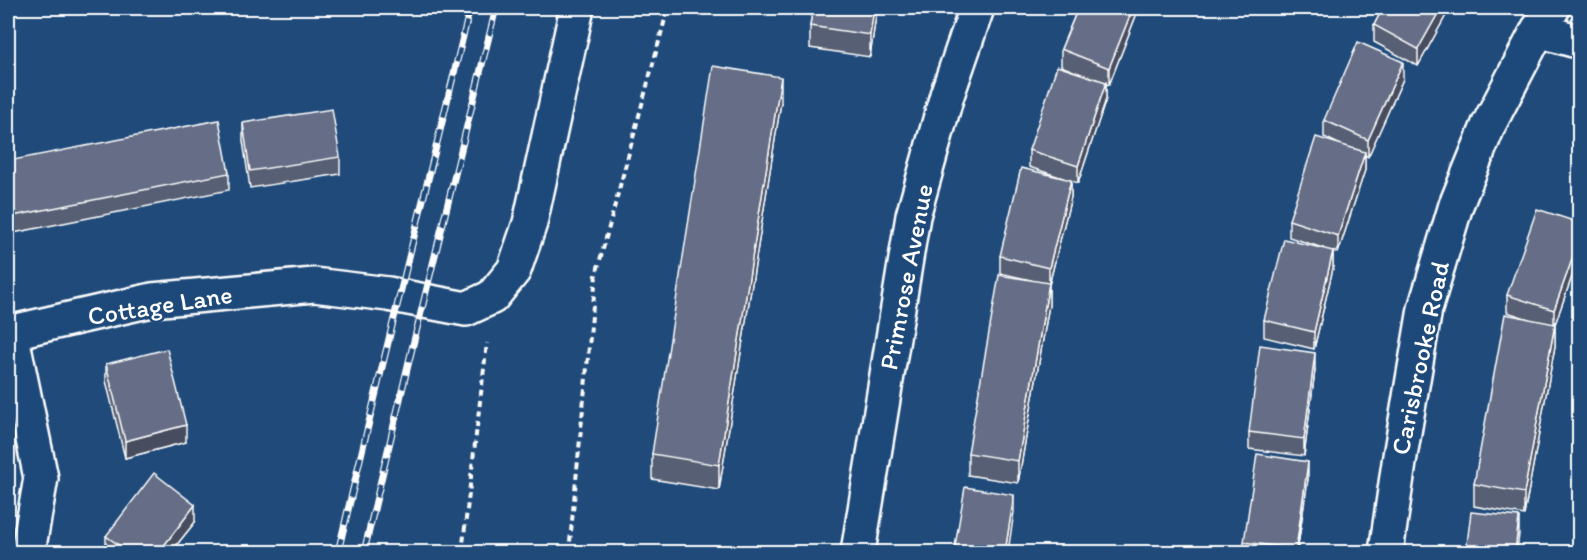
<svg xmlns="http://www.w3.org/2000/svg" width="1587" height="560" viewBox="0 0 1587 560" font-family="Itim,sans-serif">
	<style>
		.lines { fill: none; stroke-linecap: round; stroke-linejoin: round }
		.minor-casing { stroke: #fff; stroke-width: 38 }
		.path { stroke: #fff; stroke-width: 4; stroke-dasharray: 6 4.5; stroke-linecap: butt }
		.minor { stroke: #1f4a7a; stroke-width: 33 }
		.rail-casing { stroke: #fff; stroke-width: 7 }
		.rail { stroke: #1f4a7a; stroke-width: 4.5; stroke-dasharray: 14; stroke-linecap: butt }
		.wall { fill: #575f73; stroke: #fff; stroke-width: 1.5 }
		.shaded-wall { fill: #474d5e; stroke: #fff; stroke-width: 1.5 }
		.building { fill: #656e86; stroke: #fff; stroke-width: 1.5 }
		.labels { text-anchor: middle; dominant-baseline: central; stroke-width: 5; stroke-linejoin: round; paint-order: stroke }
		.street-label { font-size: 26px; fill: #fff; stroke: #1f4a7a }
	</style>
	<rect width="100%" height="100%" fill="#1f4a7a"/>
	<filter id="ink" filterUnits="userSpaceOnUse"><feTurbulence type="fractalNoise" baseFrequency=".0167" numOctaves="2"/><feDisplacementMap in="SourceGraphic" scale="12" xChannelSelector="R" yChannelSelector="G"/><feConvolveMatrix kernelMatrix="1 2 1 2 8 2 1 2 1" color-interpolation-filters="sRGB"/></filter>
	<g filter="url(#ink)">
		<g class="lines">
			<defs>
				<g id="minor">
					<polyline points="1538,30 1580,42"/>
					<polyline points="11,332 41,478 28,552"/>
					<polyline points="8,333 152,300 314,285 388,294 466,309 492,297 514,270 530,223 577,8"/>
					<polyline points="858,552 913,216 947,95 977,8"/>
					<polyline points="1386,552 1400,456 1425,309 1456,205 1489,124 1538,30 1553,8"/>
				</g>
			</defs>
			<use href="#minor" class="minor-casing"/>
			<g class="path">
				<polyline points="462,552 487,343"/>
				<polyline points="569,552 596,275 668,8"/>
			</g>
			<use href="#minor" class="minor"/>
			<defs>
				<g id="rail">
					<polyline points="338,552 385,355 470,8"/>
					<polyline points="364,552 409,361 496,8"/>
				</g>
			</defs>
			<use href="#rail" class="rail-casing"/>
			<use href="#rail" class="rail"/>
		</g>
		<g class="wall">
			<polygon points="8,8 19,8 8,10"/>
			<polygon points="813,8 877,8 870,57 810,48 810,26"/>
			<polygon points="1078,8 1139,8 1109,85 1106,84 1106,99 1078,183 1071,181 1071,197 1049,285 1049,305 1018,483 968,475 968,453 1031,280 1000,273 1000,256 1063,178 1029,167 1029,150 1079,73 1061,66 1061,49"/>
			<polygon points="1383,8 1450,8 1418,66 1374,42 1374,25"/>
			<polygon points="1403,79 1368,157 1365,155 1365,170 1338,253 1333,251 1333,268 1314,349 1264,337 1264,320 1323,248 1289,237 1289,220 1343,146 1324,137 1324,120"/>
			<polygon points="781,102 719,490 652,479 652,454"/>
			<polygon points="243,123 340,157 340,174 250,188 243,141"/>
			<polygon points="8,161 229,173 229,190 8,234"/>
			<polygon points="1580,223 1580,254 1555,324 1555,346 1524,515 1474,506 1474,484 1529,319 1507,312 1507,295"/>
			<polygon points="106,364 186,442 125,458 106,381"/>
			<polygon points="1315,370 1304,456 1249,449 1249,432"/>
			<polygon points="1308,479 1297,552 1244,552 1244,542"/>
			<polygon points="195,522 171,552 106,552 106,536"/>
		</g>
		<g class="shaded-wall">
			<polygon points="874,8 877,8 870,57 870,35"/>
			<polygon points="1133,8 1139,8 1109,85 1109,68"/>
			<polygon points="1441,8 1450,8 1418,66 1418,49"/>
			<polygon points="1403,62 1403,79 1368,157 1368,140"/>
			<polygon points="781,77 781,102 719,490 719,465"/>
			<polygon points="1106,82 1106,99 1078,183 1078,166"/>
			<polygon points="1365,152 1365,170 1338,253 1338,236"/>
			<polygon points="1071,180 1071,197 1049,285 1049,268"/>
			<polygon points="1580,237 1580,254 1554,327 1554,310"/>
			<polygon points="1333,251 1333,268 1314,349 1314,332"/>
			<polygon points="1049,283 1049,305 1018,483 1018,461"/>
			<polygon points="1555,324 1555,346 1524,515 1524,493"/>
			<polygon points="1315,353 1315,370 1304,456 1304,439"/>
			<polygon points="186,425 186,442 125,458 125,441"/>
			<polygon points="1308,462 1308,479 1297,552 1296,552"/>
			<polygon points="1014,495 1014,512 1008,552 1005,552"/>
			<polygon points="195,505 195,522 171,552 159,552"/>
			<polygon points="1519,517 1519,534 1517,552 1515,552"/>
		</g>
		<g class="building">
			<polygon points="813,8 874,8 870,35 810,26"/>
			<polygon points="1078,8 1133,8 1109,68 1061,49"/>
			<polygon points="1383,8 1441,8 1418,49 1374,25"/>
			<polygon points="1358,42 1403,62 1368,140 1324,120"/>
			<polygon points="713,66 781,77 719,465 652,454"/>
			<polygon points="1057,66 1106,82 1078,166 1029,150"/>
			<polygon points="332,109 340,157 250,171 243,123"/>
			<polygon points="219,120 229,173 8,217 8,161"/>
			<polygon points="1316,137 1365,152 1338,236 1289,220"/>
			<polygon points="1021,168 1071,180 1049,268 1000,256"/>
			<polygon points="1537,209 1580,223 1580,237 1554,310 1507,295"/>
			<polygon points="1284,239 1333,251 1314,332 1264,320"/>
			<polygon points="999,275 1049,283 1018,461 968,453"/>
			<polygon points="1505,314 1555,324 1524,493 1474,484"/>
			<polygon points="1260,345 1315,353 1304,439 1249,432"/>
			<polygon points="167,349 186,425 125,441 106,364"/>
			<polygon points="1257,454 1308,462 1296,549 1244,542"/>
			<polygon points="154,473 195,505 159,552 129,552 106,536"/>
			<polygon points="965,487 1014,495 1005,552 954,552"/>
			<polygon points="1471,512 1519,517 1515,552 1466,552"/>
		</g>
	</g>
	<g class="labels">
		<g class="street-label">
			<text transform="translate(906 277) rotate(-79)">Primrose Avenue</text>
			<text transform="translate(160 305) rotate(-9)">Cottage Lane</text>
			<text transform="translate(1420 358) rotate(-78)">Carisbrooke Road</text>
		</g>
	</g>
	<rect width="1587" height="560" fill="none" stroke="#1f4a7a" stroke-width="30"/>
	<rect x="15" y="15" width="1557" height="530" fill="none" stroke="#fff" stroke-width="2" filter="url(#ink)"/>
</svg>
